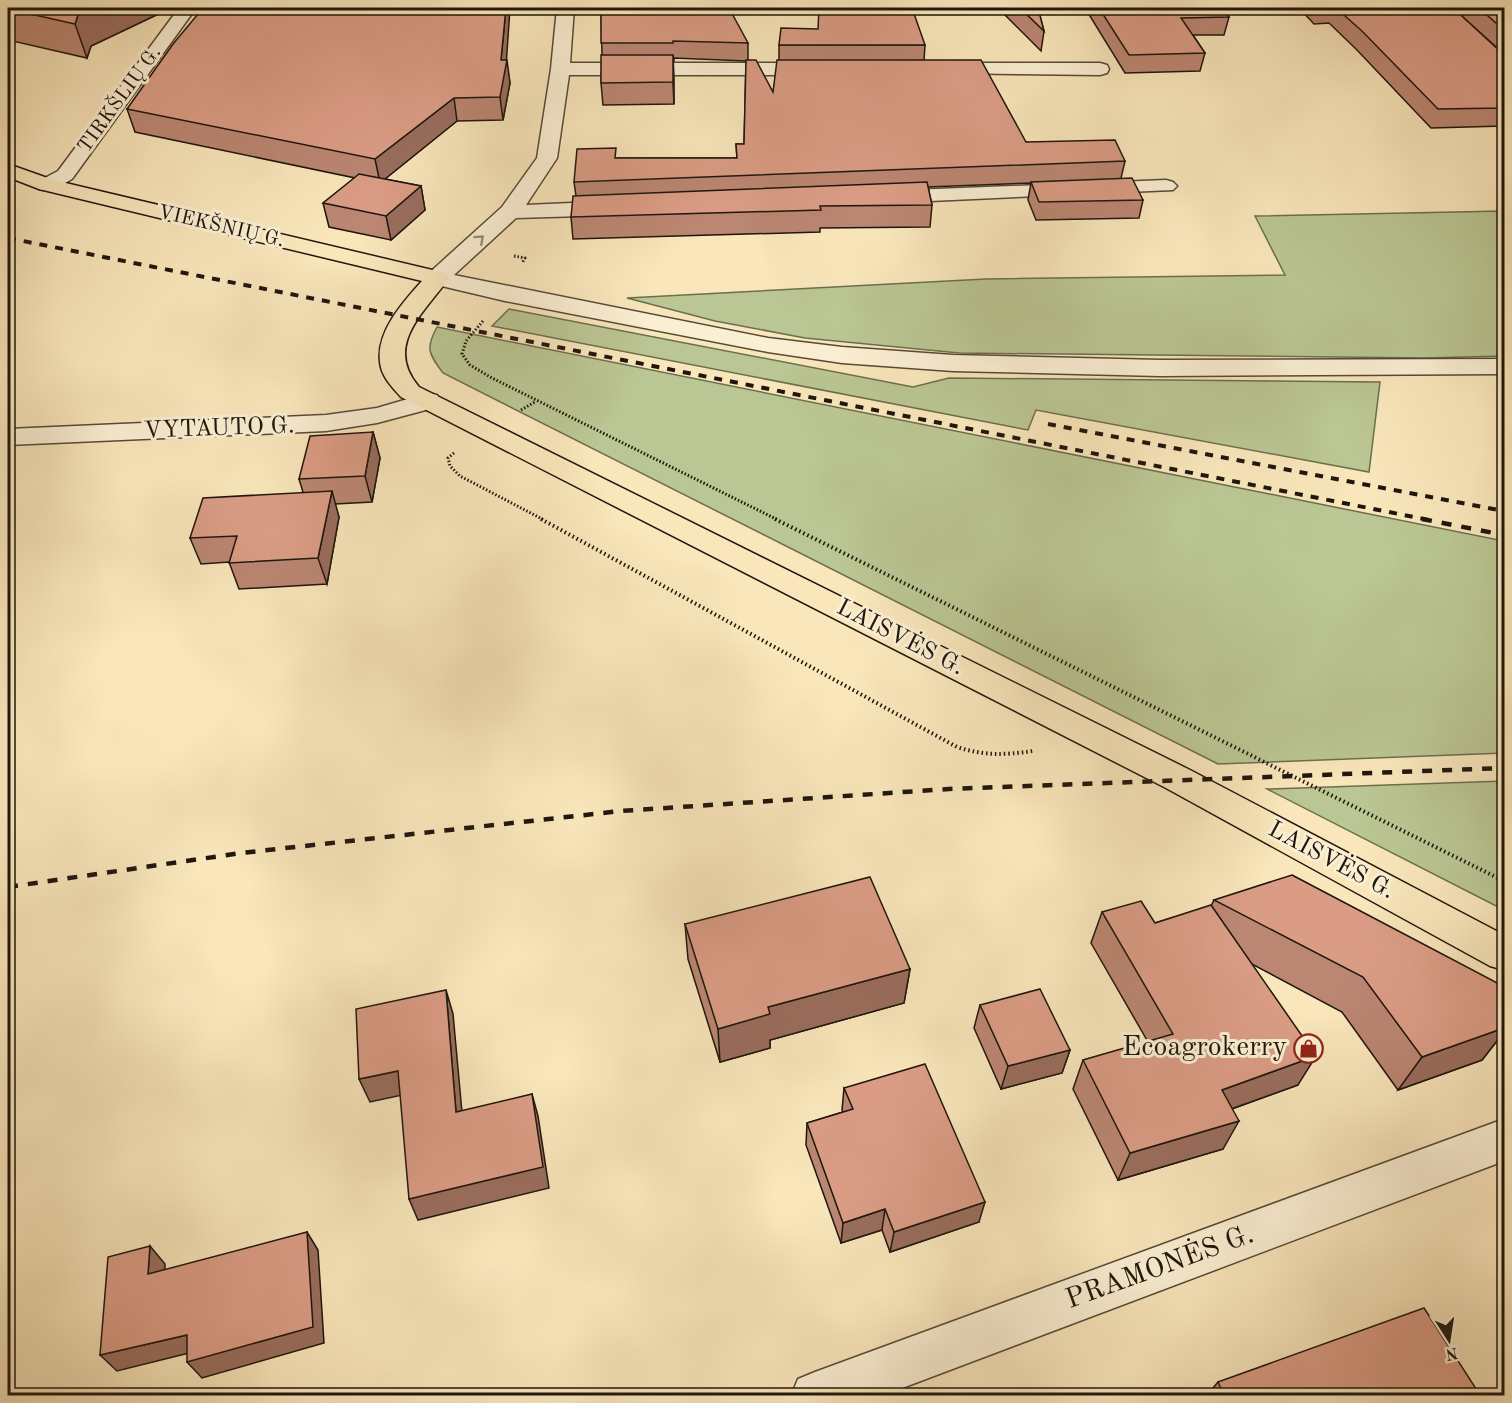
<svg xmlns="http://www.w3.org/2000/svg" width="1512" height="1403" viewBox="0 0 1512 1403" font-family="'Old Standard TT',serif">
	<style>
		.green { fill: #bac693; stroke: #6c6e50; stroke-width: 1.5 }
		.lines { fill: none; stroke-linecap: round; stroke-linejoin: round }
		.minor-casing { stroke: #554a38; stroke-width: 3 }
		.major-casing { stroke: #1e160d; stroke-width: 3 }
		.path-far1 { stroke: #1e160d; stroke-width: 3; stroke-dasharray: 1.5 2; stroke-linecap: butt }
		.path { stroke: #1e160d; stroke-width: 4; stroke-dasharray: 1.5 3; stroke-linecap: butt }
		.minor { fill: #fbefd3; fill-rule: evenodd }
		.major { fill: #f9e6bb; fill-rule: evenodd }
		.rail-far1 { stroke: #1e160d; stroke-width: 4; stroke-dasharray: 8 8; stroke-linecap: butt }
		.rail { stroke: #1e160d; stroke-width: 4.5; stroke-dasharray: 10 10; stroke-linecap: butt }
		.wall { fill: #bb8672; stroke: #1e160d; stroke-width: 1.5 }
		.shaded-wall { fill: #996d5d; stroke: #1e160d; stroke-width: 1.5 }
		.building { fill: #da9c85; stroke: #1e160d; stroke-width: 1.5 }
		.oneway { stroke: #988d7a }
		.labels { text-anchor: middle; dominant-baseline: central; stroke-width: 6; stroke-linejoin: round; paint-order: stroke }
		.far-street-label { font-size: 20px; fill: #1e160d; stroke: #fbefd3 }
		.street-label { font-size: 24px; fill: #1e160d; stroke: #fbefd3 }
		.near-poi-label { font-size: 28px; fill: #1e160d; stroke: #fbefd3; text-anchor: end }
		.near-street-label { font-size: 28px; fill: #1e160d; stroke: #fbefd3 }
	</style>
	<rect width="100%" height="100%" fill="#f9e6bb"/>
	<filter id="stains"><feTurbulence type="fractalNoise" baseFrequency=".00333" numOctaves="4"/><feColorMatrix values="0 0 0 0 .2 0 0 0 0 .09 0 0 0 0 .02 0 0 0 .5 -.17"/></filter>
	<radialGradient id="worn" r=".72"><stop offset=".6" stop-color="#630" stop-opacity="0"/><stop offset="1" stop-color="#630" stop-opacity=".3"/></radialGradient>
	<g class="green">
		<polygon points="1504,211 1504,356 1424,358 959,353 805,338 715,321 627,298 986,279 1285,275 1255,216"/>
		<polygon points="509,309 913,387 949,378 1380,382 1369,472 1036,410 1028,430 492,326"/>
		<path d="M437 327 1504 541V753L1218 764 443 373C429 354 425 349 437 327Z"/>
		<polygon points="1504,781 1504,910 1267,789"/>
	</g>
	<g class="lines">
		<defs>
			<g id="minor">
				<path d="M179 8H196L72 179C61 185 52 193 39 189L35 185 39 181 58 171Z"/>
				<polygon points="557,8 574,8 570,63 822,63 829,65 831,69 829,73 822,75 569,75 557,158 526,205 616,201 624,203 627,208 624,213 616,215 516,218 454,275 768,338 842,347 953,355 1160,360 1504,359 1504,374 1160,376 953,371 842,363 768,352 505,301 429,283 425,278 429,273 502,207 537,158 551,69"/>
				<polygon points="942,63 1100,63 1107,65 1109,69 1107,73 1100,75 935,73 933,69 935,65"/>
				<polygon points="1166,180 1173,182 1177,186 1173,190 886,203 878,202 875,197 878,192 886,191"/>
				<polygon points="428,393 437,395 441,401 437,407 377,423 326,431 8,445 8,429 326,415 377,408"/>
				<polygon points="1504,1119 1504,1161 881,1396 791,1396 798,1379 815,1372"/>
			</g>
			<path id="major" d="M8 164 53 180 445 273 449 278C425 312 383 345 419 387L1190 770 1504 935V970L1490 966 1166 788 401 397C392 387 381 376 380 362 376 332 403 302 422 281L39 189 8 177Z"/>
		</defs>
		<use href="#minor" class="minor-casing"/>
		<use href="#major" class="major-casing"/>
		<g class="path-far1">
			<polyline points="514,256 525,258 522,263"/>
			<polyline points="483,321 466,341 462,354 470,365 492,378 778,520"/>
			<polyline points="521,410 535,402"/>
			<polyline points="454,453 448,458 450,466 460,476 544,520"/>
		</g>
		<g class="path">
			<path d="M541 519 957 747C985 756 1004 755 1033 751"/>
			<polyline points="775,519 1504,881"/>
		</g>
		<use href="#minor" class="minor"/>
		<use href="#major" class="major"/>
		<g class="rail-far1">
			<polyline points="8,238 1429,520"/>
			<polyline points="1048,424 1504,511"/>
		</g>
		<g class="rail">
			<polyline points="1422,519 1504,535"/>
			<polyline points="8,887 241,853 621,811 949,789 1504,768"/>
		</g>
	</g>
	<g class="wall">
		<polygon points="8,8 168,8 169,9 91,46 87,58 8,40"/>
		<polygon points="601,8 748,43 748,60 773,92 779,60 779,45 925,45 924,60 1026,142 1125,161 1121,178 1143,200 1139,218 1036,220 1028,200 1031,183 928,187 932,205 930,227 820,228 820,232 573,239 571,217 576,196 574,182 617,158 737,158 736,144 744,144 746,61 674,58 674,61 673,61 674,104 603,105 601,83 602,55"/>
		<polygon points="998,8 1038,8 1044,31 1041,51"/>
		<polygon points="1085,8 1504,8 1504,54 1463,17 1503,54 1504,55 1504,126 1431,128 1356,49 1329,23 1314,24 1301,10 1225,12 1229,17 1224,35 1193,35 1205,53 1200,71 1125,73"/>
		<polygon points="506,60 510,83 503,120 457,121 385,179 421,186 425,210 391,240 329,227 323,203 355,178 135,132 127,109"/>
		<polygon points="373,432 380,458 372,502 335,504 339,517 327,584 239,589 229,562 201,564 190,538 303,492 299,479"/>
		<polygon points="1214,900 1504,994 1504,1032 1482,1060 1398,1090 1342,1012 1252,964 1298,1085 1232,1109 1223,1149 1118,1180 1073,1089 1083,1060 1148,1042 1091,943 1102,912 1155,923 1211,906"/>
		<polygon points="685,924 910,969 904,1003 770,1040 770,1048 720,1062 688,959"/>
		<polygon points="980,1005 1070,1050 1062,1073 1001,1089 974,1028"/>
		<polygon points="844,1088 979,1222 890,1252 882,1230 841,1243 806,1145 807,1123 843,1112 842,1110"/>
		<polygon points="1218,1382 1480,1395 1207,1395"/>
	</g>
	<g class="shaded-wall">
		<polygon points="89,8 168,8 169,9 91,46 87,58 75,24 79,12"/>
		<polygon points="506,8 510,8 506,67 507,60 510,83 503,120 500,97 501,60"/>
		<polygon points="673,55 674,77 674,104 673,82"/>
		<polygon points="454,98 457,121 380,183 375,159"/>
		<polygon points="421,186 425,210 391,240 386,216"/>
		<polygon points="373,432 380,458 372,502 365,476"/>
		<polygon points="332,491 339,517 327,584 318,558"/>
		<polygon points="910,969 904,1003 770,1040 770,1048 720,1062 718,1029 768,1007"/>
		<polygon points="446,990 453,1014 464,1134 456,1112"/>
		<polygon points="1504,1028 1504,1032 1482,1060 1398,1090 1422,1057"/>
		<polygon points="1070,1050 1062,1073 1001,1089 1008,1066"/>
		<polygon points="1316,1056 1298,1085 1206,1118 1222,1090"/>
		<polygon points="398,1071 407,1094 370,1102 359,1079"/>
		<polygon points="532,1094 538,1116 549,1188 418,1220 409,1199"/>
		<polygon points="1239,1121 1223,1149 1118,1180 1130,1153"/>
		<polygon points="985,1202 979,1222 890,1252 894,1232"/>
		<polygon points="885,1209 882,1230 841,1243 843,1223"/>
		<polygon points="307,1232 318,1250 324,1343 202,1378 187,1362"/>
		<polygon points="150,1246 165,1264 164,1291 148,1274"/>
		<polygon points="187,1335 201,1350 117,1371 100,1355"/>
	</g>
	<g class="building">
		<polygon points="8,8 89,8 79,12 75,24 8,9"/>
		<polygon points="203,8 506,8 501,60 507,60 500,97 454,98 375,159 127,109 173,44"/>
		<polygon points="601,8 729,8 748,43 673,41 673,43 601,43"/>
		<polygon points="819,8 912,8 925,45 779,45 781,28 818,29"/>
		<polygon points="1020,8 1038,8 1044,31"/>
		<polygon points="1099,8 1221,8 1229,17 1181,18 1205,53 1129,55"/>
		<polygon points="1336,8 1453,8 1503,54 1504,55 1504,108 1438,109 1362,31"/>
		<polygon points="1479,8 1504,8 1504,30"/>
		<polygon points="601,55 673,55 673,82 601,83"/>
		<polygon points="746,60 756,60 773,92 777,60 981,60 1026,142 1115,140 1125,161 574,182 577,149 616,148 615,158 737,158 736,144 744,144"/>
		<polygon points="359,174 421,186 386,216 323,203"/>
		<polygon points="1132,178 1143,200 1039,202 1031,182"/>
		<polygon points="927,182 932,205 820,206 821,210 571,217 573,196"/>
		<polygon points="373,432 365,476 299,479 310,436"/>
		<polygon points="332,491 318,558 229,563 237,536 190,538 203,498"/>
		<polygon points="1292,875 1503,986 1504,994 1504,1028 1422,1057 1363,977 1214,900"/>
		<polygon points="870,877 910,969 768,1007 770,1014 718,1029 685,924"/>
		<polygon points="1141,901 1155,923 1211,905 1316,1056 1222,1090 1239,1121 1130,1153 1083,1060 1173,1034 1102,912"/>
		<polygon points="1040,989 1070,1050 1008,1066 980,1005"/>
		<polygon points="446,990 456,1112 532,1094 543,1167 409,1199 398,1071 359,1079 356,1009"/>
		<polygon points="925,1064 985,1202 894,1232 885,1209 843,1223 807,1123 853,1109 844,1088"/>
		<polygon points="307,1232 313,1327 187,1362 187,1335 100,1355 108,1257 150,1246 148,1274"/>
		<polygon points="1424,1308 1480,1395 1224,1395 1218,1382"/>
	</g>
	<defs><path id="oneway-chevron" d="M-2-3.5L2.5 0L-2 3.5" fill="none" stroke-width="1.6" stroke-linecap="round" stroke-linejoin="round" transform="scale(1.5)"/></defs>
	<use class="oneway" href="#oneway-chevron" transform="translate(480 239) rotate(-42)"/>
	<defs>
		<symbol id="shop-ring" viewBox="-11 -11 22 22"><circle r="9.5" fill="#fbefd3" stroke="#8f2418" stroke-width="1.5"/><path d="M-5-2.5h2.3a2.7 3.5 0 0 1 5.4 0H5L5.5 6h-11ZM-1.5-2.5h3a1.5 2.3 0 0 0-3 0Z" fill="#8f2418"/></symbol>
	</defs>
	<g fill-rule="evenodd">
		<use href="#shop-ring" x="1292" y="1032" width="33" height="33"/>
	</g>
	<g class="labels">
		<g class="far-street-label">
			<text transform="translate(120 100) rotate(-54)">TIRKŠLIŲ G.</text>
			<text transform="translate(221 227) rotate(13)">VIEKŠNIŲ G.</text>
		</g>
		<g class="street-label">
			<text transform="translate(219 429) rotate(-2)">VYTAUTO G.</text>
			<text transform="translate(900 638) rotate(27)">LAISVĖS G.</text>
			<text transform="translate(1331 861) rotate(28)">LAISVĖS G.</text>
		</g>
		<g class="near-poi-label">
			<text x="1287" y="1048">Ecoagrokerry</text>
		</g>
		<g class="near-street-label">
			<text transform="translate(1160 1268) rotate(-20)">PRAMONĖS G.</text>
		</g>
	</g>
	<rect width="1512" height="1403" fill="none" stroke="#f9e6bb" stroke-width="30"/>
	<rect x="9" y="9" width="1494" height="1385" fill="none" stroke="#1e160d" stroke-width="3"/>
	<rect x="15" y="15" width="1482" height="1373" fill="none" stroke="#1e160d" stroke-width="1.5"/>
	<g transform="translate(1449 1340) rotate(168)" stroke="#fbefd3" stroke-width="4.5" paint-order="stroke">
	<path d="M0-4.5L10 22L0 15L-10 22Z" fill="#1e160d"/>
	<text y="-9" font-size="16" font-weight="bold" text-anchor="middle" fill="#1e160d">N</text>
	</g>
	<rect width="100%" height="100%" filter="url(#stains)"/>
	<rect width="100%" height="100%" fill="url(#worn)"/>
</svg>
